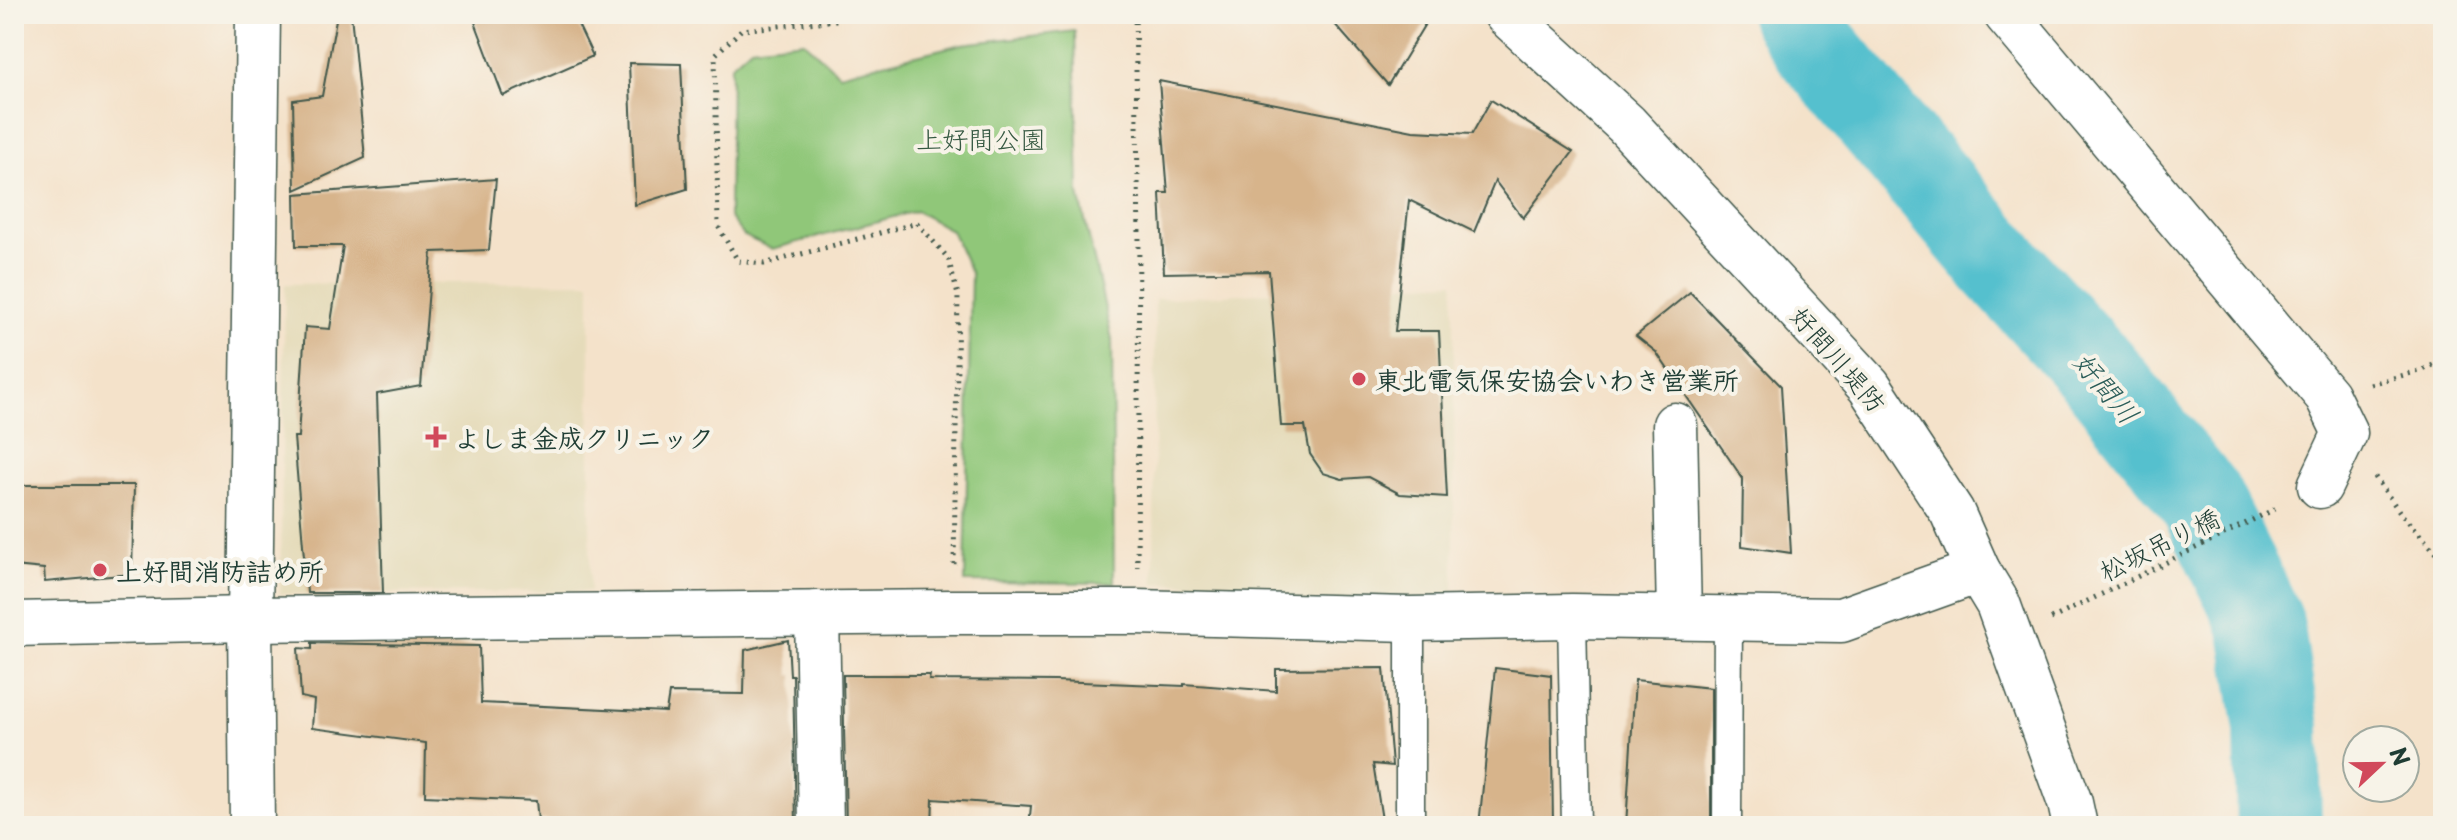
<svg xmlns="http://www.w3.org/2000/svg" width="2457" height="840" viewBox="0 0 2457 840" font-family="'Playpen Sans','Klee One',sans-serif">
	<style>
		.built { fill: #e5dbba }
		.green { fill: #90c779; stroke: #588256; stroke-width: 2 }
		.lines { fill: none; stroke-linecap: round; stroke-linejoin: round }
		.river { stroke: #54c0ce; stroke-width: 86 }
		.building { fill: #d7b48b }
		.lane-casing { stroke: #3f564a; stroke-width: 31 }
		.street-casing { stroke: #3f564a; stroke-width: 47 }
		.path { stroke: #3f564a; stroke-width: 5; stroke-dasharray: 2 6; stroke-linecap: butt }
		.lane { stroke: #fff; stroke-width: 28 }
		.street { stroke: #fff; stroke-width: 44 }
		.poi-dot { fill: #d1495b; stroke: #f7f3e8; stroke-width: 3 }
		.labels { text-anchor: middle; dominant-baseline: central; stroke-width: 8; stroke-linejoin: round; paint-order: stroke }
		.park-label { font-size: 26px; fill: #365942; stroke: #f7f3e8 }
		.street-label { font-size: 26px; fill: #1f3d34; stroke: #f7f3e8 }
		.poi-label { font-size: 26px; font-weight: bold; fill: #1f3d34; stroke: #f7f3e8; text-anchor: start }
		.water-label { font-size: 28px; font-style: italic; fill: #2c5e5a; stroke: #f7f3e8 }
	</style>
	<rect width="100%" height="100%" fill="#f7f3e8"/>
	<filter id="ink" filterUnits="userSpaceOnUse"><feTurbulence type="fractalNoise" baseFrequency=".0125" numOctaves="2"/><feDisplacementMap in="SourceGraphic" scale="16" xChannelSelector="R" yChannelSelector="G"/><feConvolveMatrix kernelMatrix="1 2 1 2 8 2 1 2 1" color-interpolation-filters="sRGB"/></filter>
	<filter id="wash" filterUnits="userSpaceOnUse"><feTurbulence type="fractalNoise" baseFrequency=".006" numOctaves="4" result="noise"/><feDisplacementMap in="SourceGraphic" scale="32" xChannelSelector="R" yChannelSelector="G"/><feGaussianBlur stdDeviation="1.8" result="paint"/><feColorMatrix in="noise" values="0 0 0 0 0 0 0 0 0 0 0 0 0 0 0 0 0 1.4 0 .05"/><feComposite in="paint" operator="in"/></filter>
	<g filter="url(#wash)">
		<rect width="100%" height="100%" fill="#f4e2ca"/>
		<g class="built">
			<polygon points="590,282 590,591 280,594 285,284"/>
			<polygon points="1454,282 1454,598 1236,602 1236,585 1154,583 1155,299"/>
		</g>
		<polygon class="green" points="1075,31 1079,194 1112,339 1114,583 965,582 971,274 951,230 916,211 772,249 744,236 729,217 731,65 751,47 804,41 839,74 962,44"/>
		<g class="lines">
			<polyline class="river" points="1793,14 1819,51 1997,262 2097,370 2200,498 2261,623 2277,728 2279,826"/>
		</g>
		<g id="blocks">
			<g class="building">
				<polygon points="337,14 351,14 365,158 295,190 293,100 322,96"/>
				<polygon points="472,14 573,14 593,56 503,96"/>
				<polygon points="1326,14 1431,14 1388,85"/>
				<polygon points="629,63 681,64 687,189 635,205"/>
				<polygon points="1159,81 1413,131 1472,134 1491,100 1573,152 1523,218 1495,181 1474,232 1409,200 1395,331 1439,331 1447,497 1400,494 1368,477 1342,479 1323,473 1310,454 1305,426 1281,426 1269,271 1164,273 1160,193 1168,193"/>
				<polygon points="496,179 489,250 432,252 421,386 377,394 383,593 307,593 294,437 298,437 305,327 330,329 343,246 296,246 295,194"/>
				<polygon points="1690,292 1781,386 1791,553 1742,546 1743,479 1656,352 1636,336"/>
				<polygon points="14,485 134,485 132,574 45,582 44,569 14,566"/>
				<polygon points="788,640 790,675 793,675 796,826 560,826 561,821 538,820 536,801 425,796 426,743 312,728 314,700 301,697 298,648 312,649 312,643 479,646 481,703 666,712 669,693 744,694 745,650"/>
				<polygon points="1384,668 1392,766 1373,764 1383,826 1029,826 1031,806 933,799 932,826 846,826 843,675 930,675 929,680 1055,681 1184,686 1184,684 1276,691 1276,669"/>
				<polygon points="1495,668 1551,675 1553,826 1479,826"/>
				<polygon points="1635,680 1711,688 1711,826 1626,826"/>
			</g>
		</g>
	</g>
	<g filter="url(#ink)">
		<use href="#blocks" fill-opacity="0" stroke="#3f564a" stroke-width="2"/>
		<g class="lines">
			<defs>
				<g id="lane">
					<polyline points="1572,616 1576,826"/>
					<polyline points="1727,823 1728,617"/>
					<polyline points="1410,826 1410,619"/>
				</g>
				<g id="street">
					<polyline points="1506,14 1626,124 1869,386 1952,512 1978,571 1998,604 2070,803 2075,826"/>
					<polyline points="2006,14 2327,396 2345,433 2320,486"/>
					<polyline points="1675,425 1679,617"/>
					<polyline points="817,613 821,826"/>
					<polyline points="14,624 250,619 953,612 1136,612 1410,619 1572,616 1841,620 1978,571"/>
					<polyline points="252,826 250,619 258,14"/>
				</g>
			</defs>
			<use href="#lane" class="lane-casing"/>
			<use href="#street" class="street-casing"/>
			<g class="path">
				<polyline points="851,14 837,20 741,30 715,55 718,226 738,261 764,264 917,223 948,258 958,295 954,565"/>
				<polyline points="1135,14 1139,234 1137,567"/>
				<polyline points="2370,384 2423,370 2443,360"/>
				<polyline points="2375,477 2402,515 2443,560"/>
				<polyline points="2051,619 2279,507"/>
			</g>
			<use href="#lane" class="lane"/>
			<use href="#street" class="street"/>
		</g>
	</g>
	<g class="poi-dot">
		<circle cx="1359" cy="379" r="8"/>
		<path d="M432 425h8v8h8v8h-8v8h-8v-8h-8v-8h8z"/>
		<circle cx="100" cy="570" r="8"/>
	</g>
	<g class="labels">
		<g class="park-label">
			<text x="981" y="138">上好間公園</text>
		</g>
		<g class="street-label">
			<text transform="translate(1839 359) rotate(49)">好間川堤防</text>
			<text transform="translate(2159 544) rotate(-26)">松坂吊り橋</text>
		</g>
		<g class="poi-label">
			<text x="1375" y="379">東北電気保安協会いわき営業所</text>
			<text x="454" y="437">よしま金成クリニック</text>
			<text x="116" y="570">上好間消防詰め所</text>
		</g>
		<g class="water-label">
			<text transform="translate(2107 387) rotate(50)">好間川</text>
		</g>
	</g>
	<rect width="2457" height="840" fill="none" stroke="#f7f3e8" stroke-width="48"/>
	<g transform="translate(2381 764) rotate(68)"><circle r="38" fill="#f7f3e8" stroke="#a1aaa0" stroke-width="2"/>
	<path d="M0-6L14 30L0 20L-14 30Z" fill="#d1495b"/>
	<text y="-12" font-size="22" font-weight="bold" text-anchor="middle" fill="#1f3d34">N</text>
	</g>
</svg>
